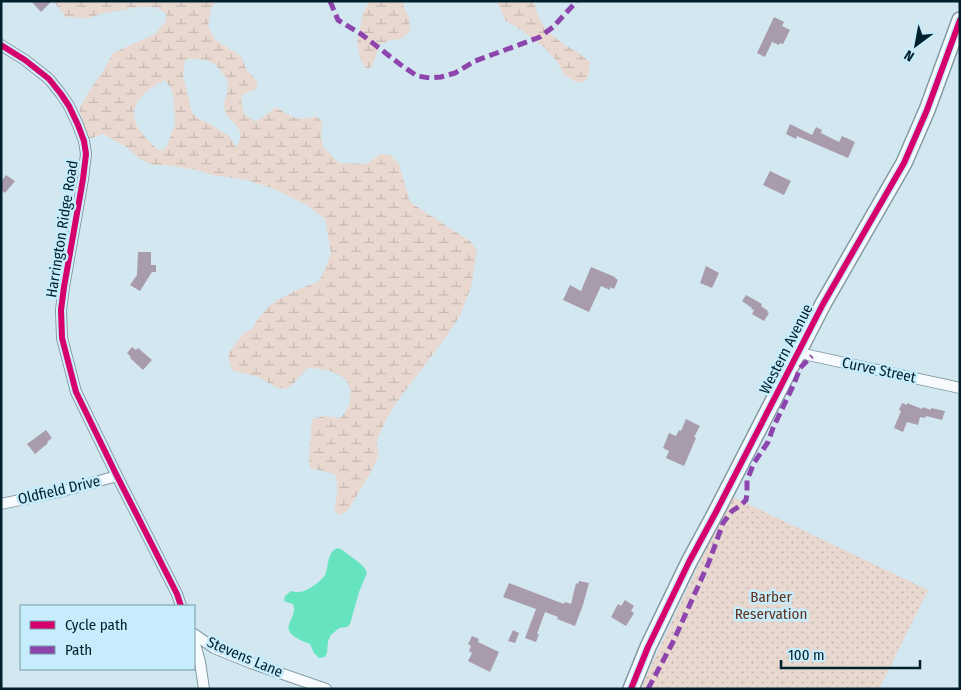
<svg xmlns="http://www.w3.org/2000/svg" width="961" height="690" viewBox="0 0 961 690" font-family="'Fira Sans Condensed',sans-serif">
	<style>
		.grass { fill: url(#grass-dots) }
		.wetland { fill: url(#wetland-marsh); fill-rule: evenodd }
		.water { fill: #66e4c0 }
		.building { fill: #a89cac }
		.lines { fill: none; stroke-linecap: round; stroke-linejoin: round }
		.street-casing { stroke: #829ba5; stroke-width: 12 }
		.secondary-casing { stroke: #829ba5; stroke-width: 18 }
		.street { stroke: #f8fbfd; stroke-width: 10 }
		.secondary { stroke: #f8fbfd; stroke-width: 15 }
		.quiet { stroke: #8e44ad; stroke-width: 5; stroke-dasharray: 10 5; stroke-linecap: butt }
		.cycleway-casing { stroke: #c7ecfc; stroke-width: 9 }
		.cycleway { stroke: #d6006c; stroke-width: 6 }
		.labels { text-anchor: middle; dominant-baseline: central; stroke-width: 5; stroke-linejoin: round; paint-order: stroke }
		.street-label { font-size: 15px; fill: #00202c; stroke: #c7ecfc }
		.park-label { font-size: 15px; fill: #61331c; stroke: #c7ecfc }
	</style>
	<defs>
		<pattern id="grass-dots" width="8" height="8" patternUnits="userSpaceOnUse" patternTransform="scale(1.25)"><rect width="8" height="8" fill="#e8d8d0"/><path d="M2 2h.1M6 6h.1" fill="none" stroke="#c5b9b3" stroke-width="1.8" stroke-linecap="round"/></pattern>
		<pattern id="wetland-marsh" width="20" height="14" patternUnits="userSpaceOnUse" patternTransform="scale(1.25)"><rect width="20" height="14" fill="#e8d8d0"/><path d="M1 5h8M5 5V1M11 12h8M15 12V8" fill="none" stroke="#c5b9b3"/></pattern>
	</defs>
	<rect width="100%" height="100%" fill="#d3e7f0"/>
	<polygon class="grass" points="731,496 928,590 879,689 640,689"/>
	<g class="wetland">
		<path d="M53 1H215L211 9 208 26 215 40 241 56 246 69 257 81V89L243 94 241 99 244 114 256 122 276 107C293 118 296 122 317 116L322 123 321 138 324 148 339 163 366 164 381 154 390 155 399 164 410 202 471 242 477 251 471 287 460 316 440 345 398 400 386 420 377 440 378 456 372 470 355 499 347 511 339 515 334 511C337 498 339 486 335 474L310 468 309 458 312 419 324 416 340 418C352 408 356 386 341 376 331 370 318 368 307 368L292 385 286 389 277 388 259 377 234 371 231 367 228 354 244 333 252 329 258 319 269 306 279 299 301 288 318 282 323 274 331 253 325 219 307 205 274 189 247 180 212 175 196 170 166 165H153L140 159 125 146 103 134 89 139 83 132 82 118 79 109 88 93 103 71 113 53 155 34 166 21V13L155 7H139L100 14 89 18 66 17ZM187 59C203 59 214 59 223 74 226 79 229 82 228 88 227 96 222 103 225 111 230 124 249 128 236 147L229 136 210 124 199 119 192 113 183 74 185 61ZM165 80 172 90 174 103 175 124 166 148 159 150 156 148C150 142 139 132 136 124 128 103 148 88 165 80Z"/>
		<polygon points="370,1 403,1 404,8 409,16 410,32 401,39 391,40 380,44 372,67 368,68 366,68 360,58 357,42 363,13"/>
		<polygon points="497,1 534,1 537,13 545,29 563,44 576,51 590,62 588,78 583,82 576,82 563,74 558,63 545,48 524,32 505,20"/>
	</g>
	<path class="water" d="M338 548C343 550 345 552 349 555 356 561 364 564 367 573L359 592 350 624 347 627 339 628 331 635 328 641 327 653 325 657 319 658 314 653 310 644C305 642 299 640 295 637 279 626 299 617 293 604L284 601 285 596 291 591C300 593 303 592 310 588 315 585 322 580 325 575 329 566 327 551 338 548Z"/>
	<g class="building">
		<polygon points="31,1 52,1 41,12"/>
		<polygon points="774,17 784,22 782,26 790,30 783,44 780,43 779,45 772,42 765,57 757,53"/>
		<polygon points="790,124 812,135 816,127 822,130 821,133 839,142 842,136 855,142 848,158 797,136 796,139 786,134"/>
		<polygon points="770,171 791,181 784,195 763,185"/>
		<polygon points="6,175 15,181 5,193 1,190 1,182"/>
		<polygon points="138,252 151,252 151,265 156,265 156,272 152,272 140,291 130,285 137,275"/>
		<polygon points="706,266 719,273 712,288 700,283"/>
		<polygon points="591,267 615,277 615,278 618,280 614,289 610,287 610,290 601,286 589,312 563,300 570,285 581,291"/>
		<polygon points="746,295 762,304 761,306 768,311 767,312 769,313 764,321 752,314 754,310 751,309 752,308 742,301"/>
		<polygon points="132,347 136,350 138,348 152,360 143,370 130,358 131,357 127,353"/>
		<polygon points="902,403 907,405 907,403 922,409 923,407 931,410 931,408 945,411 942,420 926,416 925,418 920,417 918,425 907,422 903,432 894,428 901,411 899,410"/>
		<polygon points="686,419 700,426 694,437 696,438 684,466 666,458 669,451 663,448 669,433 676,436 679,430 681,431"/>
		<polygon points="46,430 52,438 47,442 48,443 35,454 27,444"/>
		<polygon points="579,581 589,583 583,605 575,626 557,619 558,617 545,612 537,634 539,634 536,642 525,638 536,609 503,597 509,583 564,604 565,602 571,604 576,583 578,584"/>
		<polygon points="625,600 634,606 631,611 634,613 626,626 611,617 618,604 621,606"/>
		<polygon points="513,630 519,633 515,643 508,641"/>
		<polygon points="472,636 479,639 478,642 499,652 490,672 468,661 472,653 469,651 471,646 468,644"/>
	</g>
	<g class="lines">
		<defs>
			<g id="street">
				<polyline points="1,45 25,60 49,79 61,94 69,106 78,125 84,141 86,154 83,179 64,287 61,310 62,338 76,392 117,476 177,594 181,606"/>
				<polyline points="799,353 960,388"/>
				<polyline points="1,504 63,491 117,476"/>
				<polyline points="194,634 214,648 251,663 326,689"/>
				<polyline points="194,640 200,662 204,689"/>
			</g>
			<polyline id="secondary" points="631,689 648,647 689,562 716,512 823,304 904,163 927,110 960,20"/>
		</defs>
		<use href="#street" class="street-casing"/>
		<use href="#secondary" class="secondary-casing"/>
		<use href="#street" class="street"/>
		<use href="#secondary" class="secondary"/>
		<g class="quiet">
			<polyline points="330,1 338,20 361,34 401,65 417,76 430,78 441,77 455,73 475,61 494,54 540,37 553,27 577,1"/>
			<polyline points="648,689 673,642 709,562 723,523 732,511 740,506 746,500 747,493 747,480 754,463 768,442 773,428 794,384 800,368 812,356"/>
		</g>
		<defs>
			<g id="cycleway">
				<polyline points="1,45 25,60 49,79 61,94 69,106 78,125 84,141 86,154 83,179 64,287 61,310 62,338 76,392 117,476 177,594 181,606"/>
				<polyline points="631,689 648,647 689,562 716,512 823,304 904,163 927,110 960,20"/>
			</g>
		</defs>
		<use href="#cycleway" class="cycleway-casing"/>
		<use href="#cycleway" class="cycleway"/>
	</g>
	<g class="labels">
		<g class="street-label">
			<text transform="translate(62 229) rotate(-81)">Harrington Ridge Road</text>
			<text transform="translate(786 349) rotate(-63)">Western Avenue</text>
			<text transform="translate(879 370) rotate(12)">Curve Street</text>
			<text transform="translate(59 490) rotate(-13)">Oldfield Drive</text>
			<text transform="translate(245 657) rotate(23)">Stevens Lane</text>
		</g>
		<g class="park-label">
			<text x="771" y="597">Barber<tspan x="771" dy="17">Reservation</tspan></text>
		</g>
	</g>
	<rect width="961" height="690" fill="none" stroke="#00202c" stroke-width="5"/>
	<rect x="20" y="605" width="175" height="65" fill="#c7ecfc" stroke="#779aa9"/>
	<rect x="30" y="621" width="25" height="8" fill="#d6006c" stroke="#779aa9"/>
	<text x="65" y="630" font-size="15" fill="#00202c">Cycle path</text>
	<rect x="30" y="646" width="25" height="8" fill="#8e44ad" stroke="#779aa9"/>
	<text x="65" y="655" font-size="15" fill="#00202c">Path</text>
	<g transform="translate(916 45) rotate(212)" stroke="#c7ecfc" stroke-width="4" paint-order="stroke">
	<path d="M0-4L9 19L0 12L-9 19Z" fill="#00202c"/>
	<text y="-8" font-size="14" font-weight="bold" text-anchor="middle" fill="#00202c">N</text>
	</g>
	<path d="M781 660v8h139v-8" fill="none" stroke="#00202c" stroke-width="2.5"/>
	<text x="788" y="660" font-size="15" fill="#00202c" stroke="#c7ecfc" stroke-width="4" paint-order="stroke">100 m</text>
</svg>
